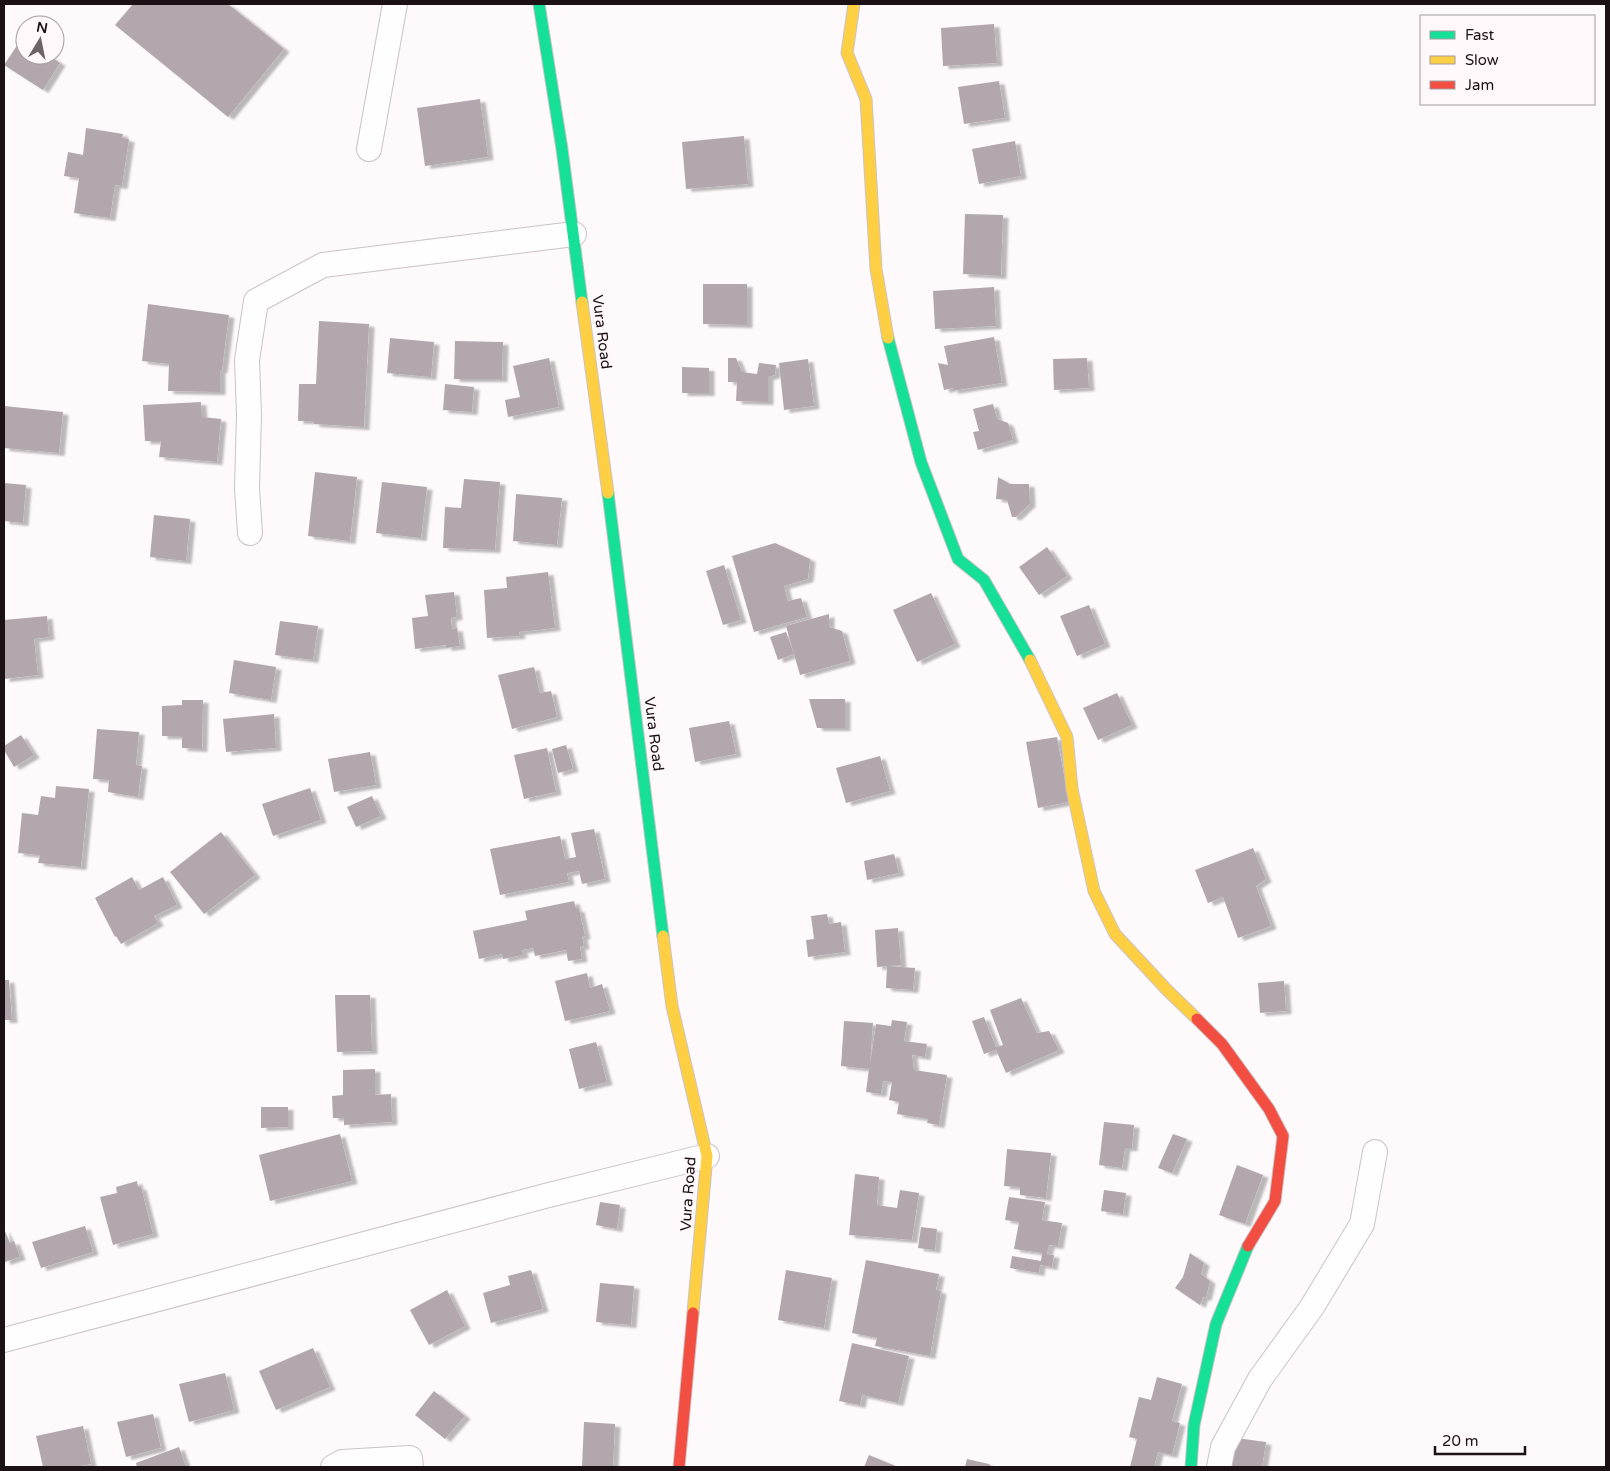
<svg xmlns="http://www.w3.org/2000/svg" width="1610" height="1471" viewBox="0 0 1610 1471" font-family="'Varela Round',sans-serif">
	<style>
		.building { fill: #b2a7ac; filter: url(#shadow) }
		.lines { fill: none; stroke-linecap: round; stroke-linejoin: round }
		.street-casing { stroke: #cac3c6; stroke-width: 26 }
		.fast-casing { stroke: #cac3c6; stroke-width: 13 }
		.slow-casing { stroke: #cac3c6; stroke-width: 13 }
		.jam-casing { stroke: #cac3c6; stroke-width: 13 }
		.street { stroke: #fffefe; stroke-width: 24 }
		.fast { stroke: #16e098; stroke-width: 11 }
		.slow { stroke: #ffcf43; stroke-width: 11 }
		.jam { stroke: #f24e42; stroke-width: 11 }
		.labels { text-anchor: middle; dominant-baseline: central; stroke-width: 4.5; stroke-linejoin: round; paint-order: stroke }
		.street-label { font-size: 15px; fill: #1c1216; stroke: #fff8fb }
	</style>
	<defs>
		<filter id="shadow"><feDropShadow dx="5.5" dy="3" stdDeviation="1" flood-color="#0004"/></filter>
	</defs>
	<rect width="100%" height="100%" fill="#fef9fb"/>
	<g class="building">
		<polygon points="133,4 228,4 284,49 228,117 115,25"/>
		<polygon points="994,24 997,63 943,66 941,28"/>
		<polygon points="22,38 25,40 25,55 48,55 60,63 43,90 4,65"/>
		<polygon points="999,81 1005,118 964,124 958,87"/>
		<polygon points="480,99 488,157 425,166 417,108"/>
		<polygon points="86,128 123,134 122,138 129,139 122,186 115,185 110,218 74,213 79,178 64,176 68,152 83,155"/>
		<polygon points="744,136 748,184 686,189 682,142"/>
		<polygon points="1015,141 1021,176 979,184 972,149"/>
		<polygon points="965,214 1003,215 1001,276 963,274"/>
		<polygon points="703,284 747,284 747,325 703,324"/>
		<polygon points="994,287 996,326 935,329 933,291"/>
		<polygon points="148,304 229,315 222,370 220,370 220,392 168,391 169,364 142,361"/>
		<polygon points="319,321 369,324 364,427 314,424 314,421 298,421 299,384 316,384"/>
		<polygon points="994,337 1002,383 952,391 953,388 944,390 938,363 948,365 944,346"/>
		<polygon points="390,338 434,342 431,377 387,373"/>
		<polygon points="455,341 503,342 502,379 454,379"/>
		<polygon points="549,358 559,407 508,417 505,400 520,397 513,366"/>
		<polygon points="728,358 736,358 742,372 757,374 759,363 776,365 775,375 768,377 768,402 736,401 737,382 728,382"/>
		<polygon points="1087,358 1089,388 1054,390 1053,359"/>
		<polygon points="808,359 814,406 784,410 779,363"/>
		<polygon points="682,367 709,368 709,393 682,393"/>
		<polygon points="445,384 474,387 472,412 443,410"/>
		<polygon points="201,402 202,417 221,419 217,462 159,457 161,441 145,441 143,405"/>
		<polygon points="993,404 997,419 1008,423 1013,440 978,450 973,432 979,431 973,409"/>
		<polygon points="4,406 63,412 59,453 4,448"/>
		<polygon points="315,472 357,477 350,541 308,536"/>
		<polygon points="998,477 1010,484 1029,484 1030,504 1016,517 1012,517 1007,500 996,499"/>
		<polygon points="464,479 500,482 495,550 443,548 445,507 461,508"/>
		<polygon points="382,482 427,487 421,538 376,533"/>
		<polygon points="4,483 26,485 23,523 4,521"/>
		<polygon points="516,494 562,498 557,545 513,541"/>
		<polygon points="154,515 190,519 186,561 150,557"/>
		<polygon points="775,543 810,559 808,579 784,586 788,601 801,598 807,617 754,632 732,556"/>
		<polygon points="1047,547 1067,576 1039,595 1019,567"/>
		<polygon points="724,565 741,620 723,625 706,571"/>
		<polygon points="548,572 555,628 519,632 520,636 487,638 484,590 507,588 506,577"/>
		<polygon points="454,592 457,617 451,618 452,629 457,628 460,646 446,648 446,645 415,649 412,618 428,616 425,595"/>
		<polygon points="931,593 955,644 917,662 893,610"/>
		<polygon points="1089,605 1105,644 1077,656 1060,616"/>
		<polygon points="829,614 829,627 842,631 850,661 800,675 786,626"/>
		<polygon points="47,616 49,637 34,639 38,675 4,679 4,620"/>
		<polygon points="280,621 318,626 313,660 275,655"/>
		<polygon points="786,632 794,654 778,660 770,637"/>
		<polygon points="234,660 276,667 271,700 229,693"/>
		<polygon points="534,667 540,693 551,691 557,717 512,729 498,675"/>
		<polygon points="1117,693 1132,725 1098,740 1083,708"/>
		<polygon points="809,699 845,699 845,728 817,728"/>
		<polygon points="182,700 203,700 202,749 182,748 182,736 162,736 162,706 182,705"/>
		<polygon points="274,714 276,748 226,752 223,719"/>
		<polygon points="729,721 736,754 695,762 689,728"/>
		<polygon points="97,729 139,732 136,765 142,766 138,797 108,792 109,780 93,779"/>
		<polygon points="21,735 34,755 14,767 4,750 4,746"/>
		<polygon points="1057,737 1069,802 1038,808 1026,742"/>
		<polygon points="566,745 573,769 558,773 552,749"/>
		<polygon points="547,748 556,792 524,799 514,755"/>
		<polygon points="370,752 376,785 334,792 328,759"/>
		<polygon points="880,756 890,791 846,803 836,768"/>
		<polygon points="56,786 89,789 81,867 38,863 40,855 18,853 22,813 38,815 41,796 55,798"/>
		<polygon points="310,788 321,820 273,836 262,804"/>
		<polygon points="372,796 381,816 356,827 347,807"/>
		<polygon points="594,829 605,879 582,884 579,871 567,873 569,882 500,895 490,849 560,836 565,859 576,857 571,833"/>
		<polygon points="221,832 255,875 204,914 170,872"/>
		<polygon points="1253,848 1266,879 1256,886 1271,926 1238,938 1223,897 1208,903 1195,870"/>
		<polygon points="894,854 899,873 867,880 864,861"/>
		<polygon points="132,877 139,890 163,877 177,905 154,916 158,923 121,944 116,936 115,937 95,898"/>
		<polygon points="574,901 576,909 579,909 585,936 582,937 584,946 580,947 582,959 568,961 566,950 535,956 533,948 522,950 523,955 503,959 502,954 479,959 473,931 527,920 525,911"/>
		<polygon points="827,914 829,924 841,922 845,952 808,957 806,940 814,939 811,916"/>
		<polygon points="898,928 901,965 877,967 875,930"/>
		<polygon points="887,966 915,968 913,990 886,988"/>
		<polygon points="587,973 590,988 602,984 610,1011 565,1021 555,981"/>
		<polygon points="4,980 9,980 12,1020 4,1020"/>
		<polygon points="1284,981 1286,1011 1260,1013 1258,983"/>
		<polygon points="335,995 370,995 372,1051 337,1052"/>
		<polygon points="1021,998 1037,1033 1049,1031 1059,1050 1006,1073 996,1050 984,1054 972,1021 984,1017 996,1047 1003,1045 990,1010"/>
		<polygon points="892,1020 907,1022 904,1041 927,1044 925,1057 912,1055 914,1070 947,1075 939,1125 927,1123 928,1119 897,1114 899,1102 889,1100 892,1082 883,1081 881,1094 866,1092 869,1069 841,1066 844,1021 873,1023 870,1064 876,1024 891,1026"/>
		<polygon points="596,1042 607,1082 579,1089 569,1049"/>
		<polygon points="375,1069 375,1095 391,1094 392,1122 344,1125 344,1118 333,1118 332,1096 343,1095 343,1070"/>
		<polygon points="261,1107 288,1107 288,1127 261,1128"/>
		<polygon points="1104,1122 1134,1125 1132,1148 1125,1148 1122,1168 1099,1165"/>
		<polygon points="340,1134 352,1181 270,1201 259,1155"/>
		<polygon points="1173,1134 1187,1139 1172,1173 1158,1168"/>
		<polygon points="1007,1149 1051,1153 1046,1198 1020,1195 1020,1187 1004,1186"/>
		<polygon points="1237,1165 1263,1175 1245,1224 1219,1215"/>
		<polygon points="855,1174 879,1177 877,1205 897,1208 900,1190 919,1193 912,1240 849,1235"/>
		<polygon points="137,1181 138,1187 141,1187 153,1234 113,1245 100,1197 117,1193 116,1187"/>
		<polygon points="1104,1190 1126,1193 1123,1214 1101,1211"/>
		<polygon points="1009,1197 1045,1202 1042,1220 1062,1223 1058,1246 1049,1245 1047,1254 1054,1255 1052,1267 1040,1265 1039,1273 1010,1268 1012,1256 1041,1261 1042,1253 1014,1249 1019,1222 1005,1220"/>
		<polygon points="600,1202 620,1205 617,1229 596,1225"/>
		<polygon points="85,1226 93,1252 41,1268 32,1242"/>
		<polygon points="921,1227 937,1229 935,1250 918,1248"/>
		<polygon points="4,1229 10,1243 14,1241 20,1257 5,1262 4,1259"/>
		<polygon points="1190,1253 1204,1263 1201,1274 1210,1281 1206,1298 1203,1297 1200,1305 1175,1288 1183,1277"/>
		<polygon points="866,1260 939,1274 936,1290 941,1291 930,1356 875,1346 877,1338 852,1333"/>
		<polygon points="531,1270 543,1309 491,1323 483,1293 510,1285 508,1276"/>
		<polygon points="786,1270 832,1278 824,1328 778,1320"/>
		<polygon points="600,1283 634,1286 631,1325 596,1322"/>
		<polygon points="447,1290 465,1326 429,1345 410,1310"/>
		<polygon points="852,1343 909,1356 898,1403 862,1395 860,1405 839,1401"/>
		<polygon points="313,1348 330,1387 276,1410 259,1371"/>
		<polygon points="225,1373 234,1410 189,1422 179,1384"/>
		<polygon points="1157,1377 1182,1384 1172,1421 1180,1423 1172,1455 1158,1452 1154,1467 1130,1467 1137,1439 1129,1437 1139,1397 1151,1400"/>
		<polygon points="434,1391 465,1416 445,1439 415,1415"/>
		<polygon points="153,1414 161,1448 126,1457 117,1422"/>
		<polygon points="584,1422 615,1424 613,1467 582,1467"/>
		<polygon points="83,1426 91,1464 75,1467 43,1467 36,1436"/>
		<polygon points="1236,1438 1266,1442 1262,1467 1231,1467"/>
		<polygon points="179,1447 186,1467 137,1467 136,1463"/>
		<polygon points="869,1455 898,1467 864,1467"/>
		<polygon points="967,1459 989,1464 992,1467 965,1467"/>
	</g>
	<g class="lines">
		<defs>
			<g id="street">
				<polyline points="369,149 395,4"/>
				<polyline points="250,533 247,488 249,415 247,360 256,301 323,265 574,234"/>
				<polyline points="4,1340 545,1196 707,1156"/>
				<polyline points="333,1467 342,1462 410,1458 411,1467"/>
				<polyline points="1219,1467 1223,1447 1260,1379 1312,1307 1362,1224 1375,1152"/>
			</g>
			<g id="fast">
				<polyline points="539,4 562,149 582,302"/>
				<polyline points="888,338 921,462 958,559 984,580 1030,660"/>
				<polyline points="608,493 663,936"/>
				<polyline points="1191,1467 1194,1425 1216,1324 1248,1246"/>
			</g>
			<g id="slow">
				<polyline points="854,4 847,53 866,99 876,269 888,338"/>
				<polyline points="582,302 608,493"/>
				<polyline points="1030,660 1067,737 1072,789 1094,891 1115,934 1167,990 1197,1019"/>
				<polyline points="663,936 672,1006 707,1156 693,1313"/>
			</g>
			<g id="jam">
				<polyline points="1197,1019 1222,1044 1269,1109 1283,1136 1275,1201 1248,1246"/>
				<polyline points="679,1467 693,1313"/>
			</g>
		</defs>
		<use href="#street" class="street-casing"/>
		<use href="#fast" class="fast-casing"/>
		<use href="#slow" class="slow-casing"/>
		<use href="#jam" class="jam-casing"/>
		<use href="#street" class="street"/>
		<use href="#fast" class="fast"/>
		<use href="#slow" class="slow"/>
		<use href="#jam" class="jam"/>
	</g>
	<g class="labels">
		<g class="street-label">
			<text transform="translate(602 332) rotate(83)">Vura Road</text>
			<text transform="translate(654 734) rotate(83)">Vura Road</text>
			<text transform="translate(688 1194) rotate(-86)">Vura Road</text>
		</g>
	</g>
	<rect width="1610" height="1471" fill="none" stroke="#1c1216" stroke-width="10"/>
	<rect x="1420" y="15" width="175" height="90" fill="#fff8fb" stroke="#a49c9f"/>
	<rect x="1430" y="31" width="25" height="8" fill="#16e098" stroke="#a49c9f"/>
	<text x="1465" y="40" font-size="15" fill="#1c1216">Fast</text>
	<rect x="1430" y="56" width="25" height="8" fill="#ffcf43" stroke="#a49c9f"/>
	<text x="1465" y="65" font-size="15" fill="#1c1216">Slow</text>
	<rect x="1430" y="81" width="25" height="8" fill="#f24e42" stroke="#a49c9f"/>
	<text x="1465" y="90" font-size="15" fill="#1c1216">Jam</text>
	<g transform="translate(40 40) rotate(10)"><circle r="24" fill="#fff8fb" stroke="#a49c9f"/>
	<path d="M0-4L9 19L0 12L-9 19Z" fill="#6b6366"/>
	<text y="-8" font-size="14" font-weight="bold" text-anchor="middle" fill="#1c1216">N</text>
	</g>
	<path d="M1435 1446v8h90v-8" fill="none" stroke="#1c1216" stroke-width="2.5"/>
	<text x="1442" y="1446" font-size="15" fill="#1c1216" stroke="#fff8fb" stroke-width="4" paint-order="stroke">20 m</text>
</svg>
